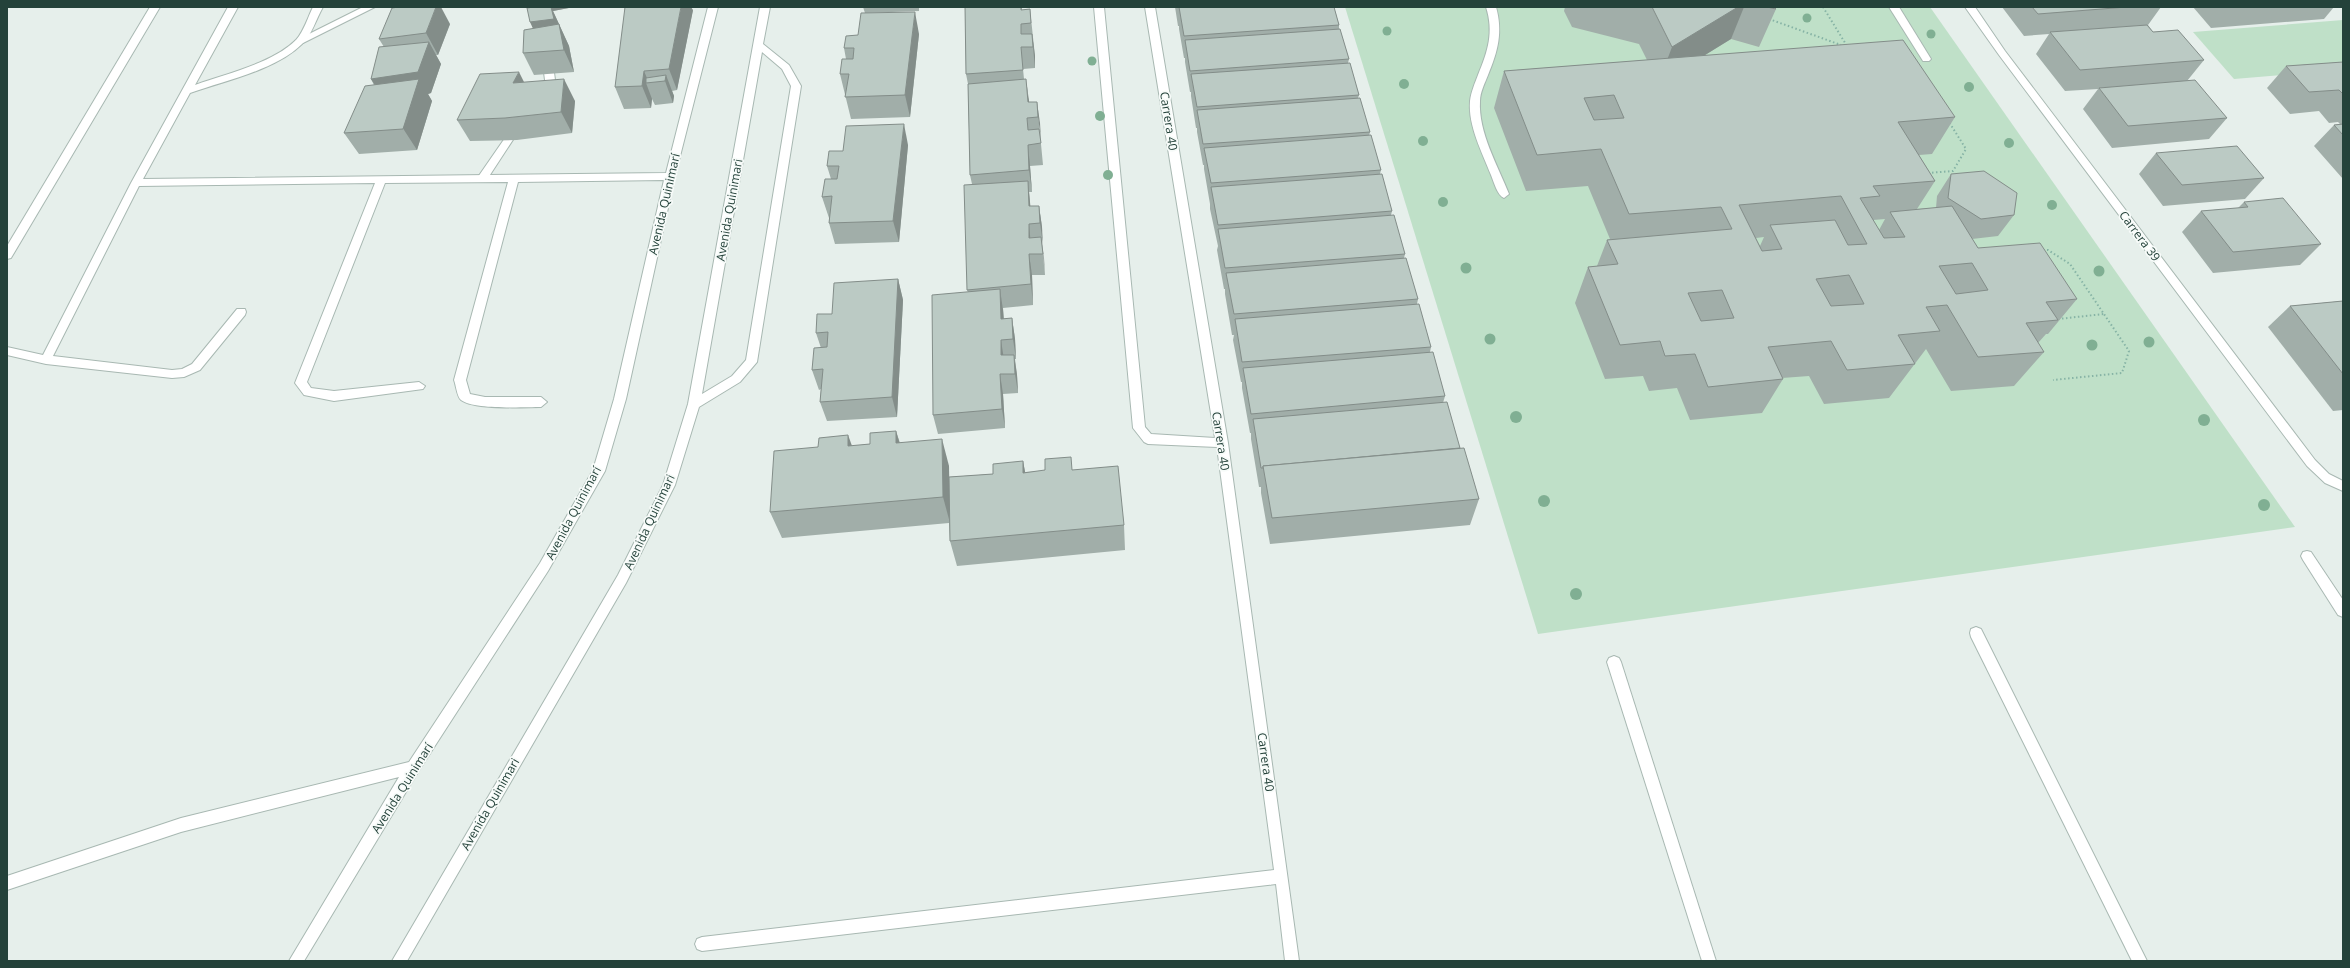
<svg xmlns="http://www.w3.org/2000/svg" width="2350" height="968" viewBox="0 0 2350 968" font-family="'Open Sans',sans-serif">
	<style>
		.green { fill: #bfe0c8 }
		.lines { fill: none; stroke-linecap: round; stroke-linejoin: round }
		.service-casing { stroke: #a8b8b2; stroke-width: 2 }
		.minor-casing { stroke: #a8b8b2; stroke-width: 2 }
		.path { stroke: #86b3a5; stroke-width: 2; stroke-dasharray: 1.5 2.5; stroke-linecap: butt }
		.service { fill: #fff; fill-rule: evenodd }
		.minor { fill: #fff; fill-rule: evenodd }
		.tree { fill: #80af93 }
		.wall { fill: #a1aea9; fill-rule: evenodd }
		.shaded-wall { fill: #838d89 }
		.building { fill: #bbcac4; stroke: #838d89; fill-rule: evenodd }
		.labels { text-anchor: middle; dominant-baseline: central; stroke-width: 3.5; stroke-linejoin: round; paint-order: stroke }
		.street-label { font-size: 12px; fill: #24423a; stroke: #f7fbf9 }
	</style>
	<rect width="100%" height="100%" fill="#e6efeb"/>
	<g class="green">
		<polygon points="1345,7 1930,7 2295,527 1538,634"/>
		<polygon points="2343,20 2343,70 2234,79 2193,32"/>
	</g>
	<g class="lines">
		<defs>
			<g id="service">
				<polygon points="363,7 375,7 303,43 300,44 295,41"/>
				<path d="M1486 7H1496C1503 32 1498 51 1488 75 1485 83 1480 92 1480 101 1478 132 1498 166 1509 194L1504 198C1497 195 1494 182 1491 175 1482 152 1468 126 1470 101 1471 92 1475 83 1478 75 1488 51 1494 32 1486 7Z"/>
				<polygon points="1889,7 1899,7 1931,59 1929,61 1923,61"/>
				<polygon points="547,54 552,57 555,80 543,96 540,97 535,94 545,80 542,57"/>
				<polygon points="517,124 522,127 520,129 486,181 478,181 478,177 514,125"/>
			</g>
			<g id="minor">
				<polygon points="150,7 160,7 11,258 7,259 7,246"/>
				<path d="M228 7H238L195 85C226 74 273 63 296 40 304 31 308 17 313 7H323C316 19 312 35 302 44 276 70 224 81 190 93L143 179 666 173 708 7H718L675 176 626 399 605 471 548 571 418 772 304 961H289L399 777 181 832 7 890V876L181 818 409 762 540 563 593 470 614 399 664 180 518 182 466 380 470 394 485 397H541L547 402 541 407C524 407 474 410 461 400 457 397 456 385 454 380L508 182 385 183 307 382 311 388 334 391 419 382 425 386 423 389 334 401 304 395 295 383 375 183 139 186 53 356 172 370 182 369 192 364 237 309H245L246 312 245 315 200 370 184 377 172 378 46 364 7 355V347L43 355 131 183Z"/>
				<path d="M760 7H770L763 44 789 65 801 86 757 362 740 382 699 407 675 485 626 583 407 961H392L618 575 663 485 688 404ZM762 52 782 69 791 86 746 360 732 376 702 394Z"/>
				<polygon points="1094,7 1104,7 1145,427 1151,434 1215,438 1145,7 1155,7 1228,443 1299,961 1285,961 1276,884 702,951 697,949 695,944 697,939 702,937 1274,870 1217,447 1148,444 1144,442 1133,428"/>
				<polygon points="1965,7 1975,7 2005,51 2315,460 2329,474 2343,481 2343,491 2325,483 2307,466 1999,55"/>
				<polygon points="2307,551 2311,552 2343,600 2343,617 2338,615 2303,560 2301,556 2303,552"/>
				<polygon points="1976,627 1981,629 2147,961 2132,961 1971,637 1970,633 1971,629"/>
				<polygon points="1614,656 1619,658 1621,662 1716,961 1702,961 1607,662 1609,658"/>
			</g>
		</defs>
		<use href="#service" class="service-casing"/>
		<use href="#minor" class="minor-casing"/>
		<g class="path">
			<polyline points="1823,7 1847,46"/>
			<polyline points="1769,19 1841,45"/>
			<polyline points="1928,173 1953,171 1966,149 1949,122"/>
			<polyline points="2043,250 2048,250 2070,264 2129,351 2122,373 2053,380"/>
			<polyline points="2058,319 2104,314"/>
		</g>
		<use href="#service" class="service"/>
		<use href="#minor" class="minor"/>
	</g>
	<g class="tree">
		<circle cx="1807" cy="18" r="4.5"/>
		<circle cx="1387" cy="31" r="4.5"/>
		<circle cx="1931" cy="34" r="4.5"/>
		<circle cx="1092" cy="61" r="4.5"/>
		<circle cx="1404" cy="84" r="5"/>
		<circle cx="1969" cy="87" r="5"/>
		<circle cx="1100" cy="116" r="5"/>
		<circle cx="1423" cy="141" r="5"/>
		<circle cx="2009" cy="143" r="5"/>
		<circle cx="1108" cy="175" r="5"/>
		<circle cx="1443" cy="202" r="5"/>
		<circle cx="2052" cy="205" r="5"/>
		<circle cx="1466" cy="268" r="5.5"/>
		<circle cx="2099" cy="271" r="5.5"/>
		<circle cx="1490" cy="339" r="5.5"/>
		<circle cx="2149" cy="342" r="5.5"/>
		<circle cx="2092" cy="345" r="5.5"/>
		<circle cx="1516" cy="417" r="6"/>
		<circle cx="2204" cy="420" r="6"/>
		<circle cx="1544" cy="501" r="6"/>
		<circle cx="2264" cy="505" r="6"/>
		<circle cx="1576" cy="594" r="6"/>
	</g>
	<g class="wall">
		<polygon points="528,7 574,7 553,11 569,46 574,72 534,75 523,53 533,28"/>
		<polygon points="863,7 919,7 919,11 865,13"/>
		<polygon points="965,7 1022,7 1022,10 1030,9 1035,56 1035,68 1023,69 1024,79 1029,102 1037,102 1043,165 1030,166 1032,192 1029,192 1030,206 1039,206 1042,227 1042,245 1045,275 1032,275 1033,305 1003,308 1004,319 1012,318 1015,339 1016,359 1015,359 1017,375 1018,393 1003,394 1005,428 938,434 933,415 968,292 967,290 972,184 970,175 968,84 966,74"/>
		<polygon points="1175,7 1334,7 1339,25 1339,29 1349,59 1348,63 1359,95 1358,98 1370,132 1369,136 1381,170 1380,174 1392,211 1391,215 1405,254 1404,258 1418,299 1417,304 1431,347 1430,352 1445,396 1443,403 1479,499 1470,525 1270,544 1261,493 1261,487 1259,487 1251,439 1251,433 1250,433 1242,388 1242,382 1241,382 1233,340 1234,335 1232,335 1225,294 1225,289 1224,289 1217,250 1218,246 1210,209 1210,204 1204,169 1204,165 1203,165 1197,132 1197,128 1196,128 1191,96 1191,92 1190,92 1185,62 1185,58 1184,58 1179,29 1179,26 1178,26"/>
		<path d="M1565 7H1774L1776 9 1759 47 1731 39 1705 55 1955 117 1932 154 1919 155 1935 181 1917 209 1936 208 1937 196 1951 174 2014 215 1998 236 1972 239 1978 248 2077 299 2048 334H2046L2038 343 2044 352 2014 386 1951 391 1926 349 1889 398 1824 404 1809 376 1782 378 1783 379 1762 413 1690 420 1677 388 1649 391 1643 376 1605 379 1575 303 1588 267 1597 266 1607 240 1610 239 1588 186 1526 191 1494 108 1504 71 1647 60 1639 44 1572 27 1564 11ZM1885 219 1879 230 1873 220ZM1764 237 1760 246 1756 238Z"/>
		<polygon points="2002,7 2161,7 2148,25 2153,32 2204,60 2187,81 2227,118 2209,139 2112,148 2083,109 2098,89 2065,91 2036,54 2049,34 2024,36"/>
		<polygon points="2193,7 2334,7 2324,19 2211,28"/>
		<polygon points="693,10 677,90 672,91 674,96 673,103 655,105 652,99 651,108 624,109 615,87"/>
		<polygon points="450,24 438,55 436,55 441,64 431,93 428,94 432,101 417,150 359,154 344,133 374,85 371,79 384,47 379,39"/>
		<polygon points="919,34 910,117 851,119 840,74 846,59 844,48 858,35"/>
		<polygon points="2343,62 2343,179 2314,146 2334,125 2340,124 2338,122 2329,123 2319,111 2290,114 2267,88 2286,66"/>
		<polygon points="525,82 575,101 572,133 517,140 470,141 457,120"/>
		<polygon points="908,145 899,242 835,244 829,223 829,218 822,197 831,179 827,166 843,151"/>
		<polygon points="2156,153 2264,178 2245,199 2163,206 2139,174"/>
		<polygon points="2244,202 2321,244 2300,265 2213,273 2182,232 2201,211 2238,208"/>
		<polygon points="898,279 903,300 897,417 827,421 820,402 821,389 819,390 812,370 821,348 816,333 832,314"/>
		<polygon points="2343,301 2343,410 2333,411 2268,327 2290,306"/>
		<polygon points="896,431 900,443 949,466 949,477 993,474 1023,461 1025,472 1073,470 1124,525 1125,550 957,566 950,541 949,523 782,538 770,512 852,446 870,444"/>
	</g>
	<g class="shaded-wall">
		<polygon points="436,7 441,7 450,24 438,55 426,33"/>
		<polygon points="528,7 574,7 553,11 569,46 574,72 564,50 540,44 530,22 532,14"/>
		<polygon points="681,7 691,7 693,10 677,90 669,69"/>
		<polygon points="1738,7 1744,7 1731,39 1658,84 1672,47"/>
		<polygon points="915,12 919,34 910,117 905,95"/>
		<polygon points="1032,34 1035,56 1035,68 1033,47"/>
		<polygon points="429,42 441,64 431,93 428,94 432,101 417,150 371,79"/>
		<polygon points="644,71 649,83 646,83 652,99 651,108 642,86"/>
		<polygon points="519,72 530,94 513,83"/>
		<polygon points="666,75 674,96 673,103 665,81"/>
		<polygon points="564,79 575,101 572,133 561,112"/>
		<polygon points="1026,79 1029,101 1030,118 1028,102"/>
		<polygon points="1037,102 1040,123 1041,139 1038,117"/>
		<polygon points="904,124 908,145 899,242 893,221"/>
		<polygon points="1028,145 1030,166 1032,192 1029,170"/>
		<polygon points="1028,181 1030,202 1032,224 1029,206"/>
		<polygon points="1039,206 1042,227 1043,245 1040,223"/>
		<polygon points="1029,224 1031,246 1029,238"/>
		<polygon points="1041,237 1044,258 1045,275 1043,254"/>
		<polygon points="1029,254 1032,275 1033,305 1031,284"/>
		<polygon points="898,279 903,300 897,417 892,397"/>
		<polygon points="1000,289 1003,310 1005,340 1001,319"/>
		<polygon points="1012,318 1015,339 1016,359 1013,339"/>
		<polygon points="1001,340 1004,360 1004,375 1001,355"/>
		<polygon points="1014,355 1017,375 1018,393 1015,374"/>
		<polygon points="1000,374 1003,394 1005,428 1002,409"/>
		<polygon points="896,431 904,458 896,443"/>
		<polygon points="848,435 858,462 848,446"/>
		<polygon points="942,439 949,466 950,523 943,497"/>
		<polygon points="1023,461 1028,488 1023,473"/>
	</g>
	<g class="building">
		<polygon points="399,7 436,7 426,33 379,39 392,8"/>
		<polygon points="534,7 551,7 554,19 530,22 527,8"/>
		<polygon points="625,7 681,7 669,69 644,71 642,86 615,87"/>
		<polygon points="965,7 1021,7 1021,10 1030,9 1031,23 1021,24 1021,34 1032,34 1033,47 1021,47 1023,70 966,74"/>
		<polygon points="1179,7 1334,7 1339,25 1184,36"/>
		<polygon points="1652,7 1738,7 1672,47"/>
		<polygon points="1767,7 1774,7 1776,9"/>
		<polygon points="2032,7 2127,7 2038,14"/>
		<polygon points="915,12 905,95 845,97 849,74 840,74 842,59 853,59 854,48 844,48 846,36 858,35 861,13"/>
		<polygon points="559,24 564,50 523,53 524,30"/>
		<polygon points="2147,25 2153,32 2178,30 2204,60 2080,70 2050,32"/>
		<polygon points="1340,29 1349,59 1190,71 1185,40"/>
		<path d="M1903 40 1955 117 1898 122 1935 181 1873 186 1880 196 1860 198 1884 238 1905 237 1890 212 1952 206 1978 248 2040 243 2077 299 2046 302 2058 320 2026 323 2044 352 1978 357 1947 305 1926 307 1940 331 1898 335 1915 364 1847 370 1831 341 1768 347 1783 379 1708 387 1695 354 1665 356 1660 341 1620 345 1588 267 1618 264 1607 240 1732 229 1721 207 1629 214 1601 149 1537 155 1504 71ZM1614 95 1624 118 1594 120 1584 98ZM1841 196 1867 244 1848 245 1835 220 1770 225 1782 249 1762 251 1739 205ZM1972 263 1988 290 1956 294 1939 266ZM1849 275 1864 304 1831 306 1816 279ZM1722 290 1734 318 1701 321 1688 293Z"/>
		<polygon points="429,42 418,72 371,79 379,47"/>
		<polygon points="2343,62 2343,94 2339,90 2309,92 2286,66"/>
		<polygon points="1350,63 1359,95 1197,107 1191,74"/>
		<polygon points="519,72 513,83 564,79 561,112 505,118 457,120 480,74"/>
		<polygon points="666,75 665,81 646,83 646,78"/>
		<polygon points="419,79 403,129 344,133 365,86"/>
		<polygon points="1026,79 1028,102 1037,102 1038,117 1027,118 1028,130 1039,129 1041,143 1028,145 1029,170 970,175 968,84"/>
		<polygon points="2195,80 2227,118 2128,126 2099,88"/>
		<polygon points="1360,98 1370,132 1203,144 1197,110"/>
		<polygon points="904,124 893,221 829,223 832,196 822,197 825,179 837,179 839,166 827,166 829,151 843,151 846,126"/>
		<polygon points="2343,124 2343,135 2334,125"/>
		<polygon points="1371,135 1381,170 1211,183 1204,148"/>
		<polygon points="2237,146 2264,178 2182,185 2156,153"/>
		<polygon points="1984,171 2017,193 2014,215 1981,219 1948,198 1951,174"/>
		<polygon points="1382,174 1392,211 1218,225 1211,187"/>
		<polygon points="1028,181 1029,206 1039,206 1040,223 1029,224 1029,238 1041,237 1043,254 1029,254 1031,284 967,290 964,185"/>
		<polygon points="2283,198 2321,244 2233,252 2201,211 2248,207 2244,202"/>
		<polygon points="1394,215 1405,254 1225,268 1218,229"/>
		<polygon points="1406,258 1418,299 1234,314 1226,273"/>
		<polygon points="898,279 892,397 820,402 823,369 812,370 814,348 827,347 828,332 816,333 817,314 832,314 834,283"/>
		<polygon points="1000,289 1001,319 1012,318 1013,339 1001,340 1001,355 1014,355 1015,374 1000,374 1002,409 933,415 932,295"/>
		<polygon points="2343,301 2343,374 2290,306"/>
		<polygon points="1419,304 1431,347 1242,362 1235,319"/>
		<polygon points="1433,352 1445,396 1251,414 1243,368"/>
		<polygon points="1447,402 1460,448 1263,466 1263,468 1261,468 1253,419"/>
		<polygon points="896,431 896,443 942,439 943,497 770,512 774,451 818,447 819,438 848,435 848,446 870,444 870,433"/>
		<polygon points="1464,448 1479,499 1272,518 1263,466"/>
		<polygon points="1071,457 1072,470 1118,466 1124,525 950,541 949,477 993,474 993,464 1023,461 1023,473 1045,470 1045,459"/>
	</g>
	<g class="labels">
		<g class="street-label">
			<text transform="translate(1169 121) rotate(81)">Carrera 40</text>
			<text transform="translate(664 204) rotate(-77)">Avenida Quinimarí</text>
			<text transform="translate(729 210) rotate(-80)">Avenida Quinimari</text>
			<text transform="translate(2140 236) rotate(53)">Carrera 39</text>
			<text transform="translate(1221 441) rotate(81)">Carrera 40</text>
			<text transform="translate(573 513) rotate(-62)">Avenida Quinimarí</text>
			<text transform="translate(649 522) rotate(-65)">Avenida Quinimari</text>
			<text transform="translate(1266 762) rotate(82)">Carrera 40</text>
			<text transform="translate(402 788) rotate(-58)">Avenida Quinimarí</text>
			<text transform="translate(490 804) rotate(-60)">Avenida Quinimari</text>
		</g>
	</g>
	<rect width="2350" height="968" fill="none" stroke="#24423a" stroke-width="16"/>
</svg>
